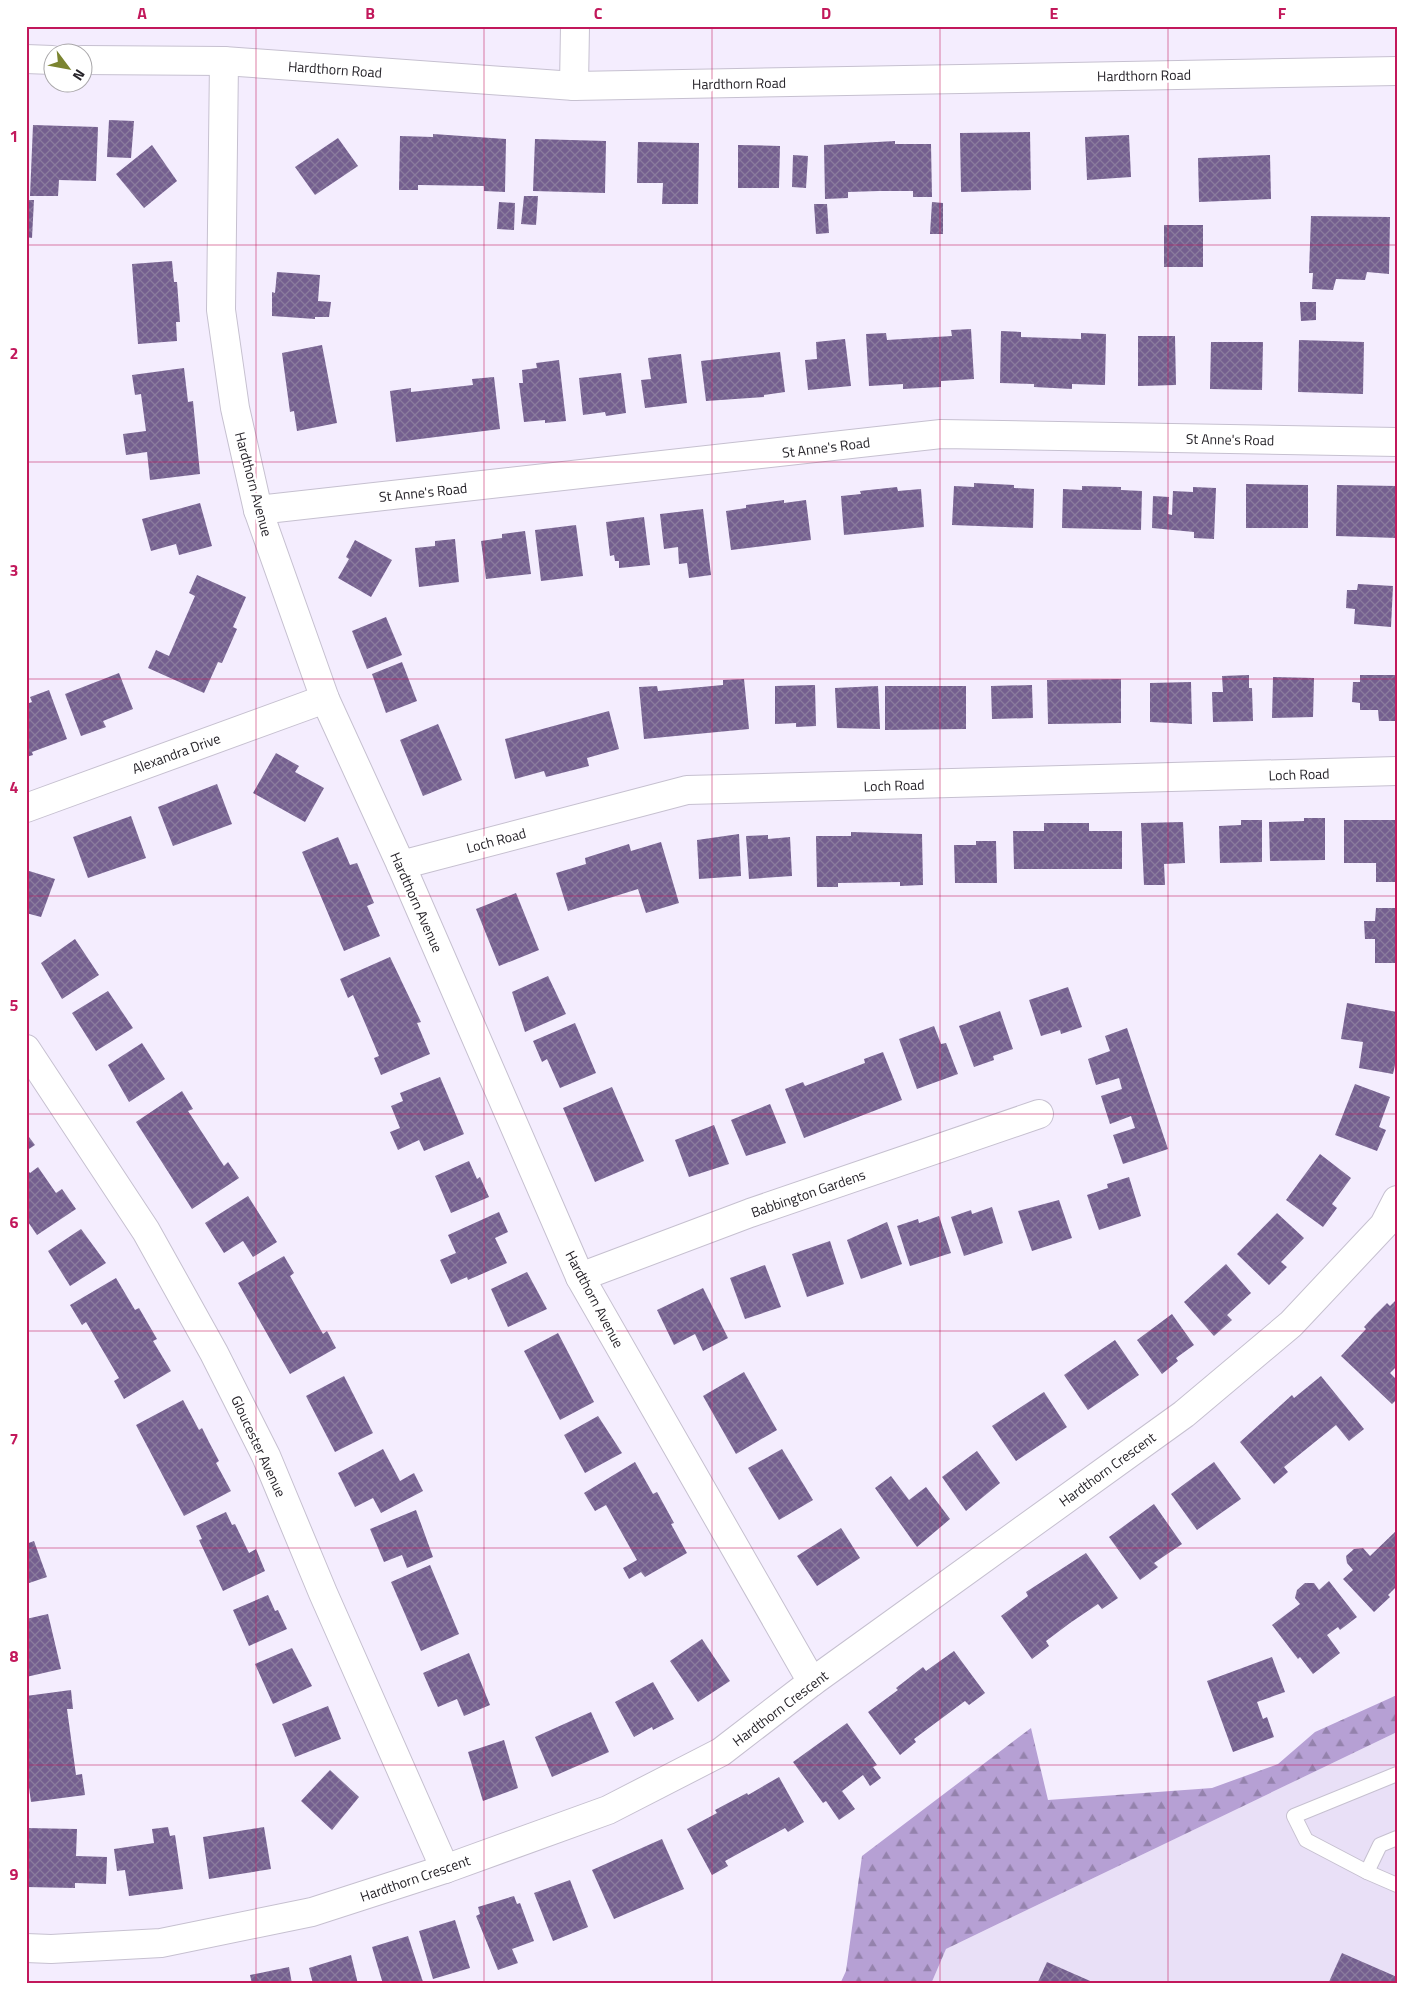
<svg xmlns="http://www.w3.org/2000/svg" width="1423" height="2010" viewBox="0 0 1423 2010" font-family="'Titillium Web',sans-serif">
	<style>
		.built { fill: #e9e0f7 }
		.forest { fill: url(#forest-firs) }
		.building { fill: url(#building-cross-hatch) }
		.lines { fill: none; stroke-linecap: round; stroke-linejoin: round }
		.lane-casing { stroke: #c6c0d0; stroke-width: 16 }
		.street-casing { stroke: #c6c0d0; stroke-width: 30 }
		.secondary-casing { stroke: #c6c0d0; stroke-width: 30 }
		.lane { stroke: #fff; stroke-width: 14 }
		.street { stroke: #fff; stroke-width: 28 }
		.secondary { stroke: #fff; stroke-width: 28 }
		.grid { fill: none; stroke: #c2185b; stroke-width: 1; stroke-opacity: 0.55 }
		.labels { text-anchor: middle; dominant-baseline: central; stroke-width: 5; stroke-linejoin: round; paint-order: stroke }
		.street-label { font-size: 14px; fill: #27242a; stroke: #fff }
		.neatline { fill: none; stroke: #c2185b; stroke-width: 2 }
		.grid-label { font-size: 16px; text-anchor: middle; font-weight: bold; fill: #c2185b }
	</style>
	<defs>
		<pattern id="forest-firs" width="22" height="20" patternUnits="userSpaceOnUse" patternTransform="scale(1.25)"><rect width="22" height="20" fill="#b6a0d4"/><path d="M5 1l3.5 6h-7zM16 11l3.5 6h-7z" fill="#9482ac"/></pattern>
		<pattern id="building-cross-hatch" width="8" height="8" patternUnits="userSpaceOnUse" patternTransform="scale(1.25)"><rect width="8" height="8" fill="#745f8f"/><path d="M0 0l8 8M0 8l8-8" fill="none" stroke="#8a7b9d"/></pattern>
	</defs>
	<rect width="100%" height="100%" fill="#f4edfe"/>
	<polygon class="built" points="1397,1732 1397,1984 931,1984 946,1949"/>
	<polygon class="forest" points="1397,1695 1397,1732 946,1949 931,1984 840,1984 846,1971 862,1856 1031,1728 1048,1800 1212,1788 1278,1764 1315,1732"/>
	<g class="building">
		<polygon points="109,120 134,121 131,158 107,157"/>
		<polygon points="33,125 98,127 96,181 59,180 58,196 30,196"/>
		<polygon points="1030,132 1031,190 961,192 960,133"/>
		<polygon points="433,134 506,139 505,192 484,191 484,186 418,185 418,190 399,190 400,136 433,137"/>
		<polygon points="1129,135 1131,177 1087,180 1085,137"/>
		<polygon points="338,138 358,166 315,195 295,167"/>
		<polygon points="535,139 606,141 605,193 533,191"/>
		<polygon points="895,141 895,144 931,144 932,197 913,197 913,191 879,191 848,192 848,198 825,199 824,145"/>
		<polygon points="638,142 699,143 698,204 662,204 663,183 637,183"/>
		<polygon points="152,145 177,181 144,208 116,174"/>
		<polygon points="738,145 780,146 779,188 738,188"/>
		<polygon points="793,155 808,156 806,188 792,187"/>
		<polygon points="1270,155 1271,199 1199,202 1198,158"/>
		<polygon points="524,196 538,196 536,225 521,224"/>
		<polygon points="26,200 34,200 32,238 26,237"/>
		<polygon points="499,202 515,203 514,230 497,229"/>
		<polygon points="932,202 943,203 943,234 930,234"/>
		<polygon points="814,204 827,204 829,233 816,234"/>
		<polygon points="1311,216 1390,217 1389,274 1367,272 1365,280 1336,279 1333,290 1312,289 1313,273 1309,273"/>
		<rect x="1164" y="225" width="39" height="42"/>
		<polygon points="172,261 174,282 177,282 180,322 176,322 177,341 138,344 132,264"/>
		<polygon points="277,272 320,275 318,301 331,302 329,317 315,317 315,319 272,316 272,292 275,293"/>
		<polygon points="1300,302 1316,302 1316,320 1301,321"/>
		<polygon points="971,329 974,379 941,381 941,387 903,389 903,384 869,386 866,334 886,333 887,340 952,336 951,330"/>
		<polygon points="1001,331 1021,332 1021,337 1081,339 1081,333 1106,334 1105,385 1072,384 1072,389 1034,387 1034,384 1000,383"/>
		<polygon points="1138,336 1175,336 1176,385 1138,386"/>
		<polygon points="845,339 851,386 808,390 805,360 817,359 816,342"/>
		<polygon points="1299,340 1364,342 1363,394 1298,392"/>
		<polygon points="1211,342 1263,342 1262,390 1210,389"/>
		<polygon points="322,345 337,423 297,431 294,411 290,412 282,353"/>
		<polygon points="780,352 785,392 764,395 764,397 706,401 701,361"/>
		<polygon points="681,354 687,403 645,408 641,380 651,379 648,358"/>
		<polygon points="559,360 566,421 545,423 545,420 524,422 519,383 523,383 522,370 537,368 536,363"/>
		<polygon points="184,368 188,402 193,401 200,474 150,480 147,452 126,455 123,434 146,431 141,394 135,395 132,375"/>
		<polygon points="621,373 626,413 606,416 605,412 583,415 579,378"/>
		<polygon points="494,377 500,429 396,442 390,391 411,388 411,392 473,385 472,379"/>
		<polygon points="974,483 1014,485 1014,488 1034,489 1033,528 952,525 954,486 974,487"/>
		<polygon points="1246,484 1308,485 1308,528 1246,528"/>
		<polygon points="1337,485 1397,486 1397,538 1336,536"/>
		<polygon points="1082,486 1121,487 1121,490 1142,491 1141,530 1062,528 1063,489 1082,490"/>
		<polygon points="897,487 898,491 921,489 924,527 844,535 841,496 861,494 860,491"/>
		<polygon points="1193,487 1216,488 1214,539 1194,538 1194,532 1152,528 1153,496 1169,497 1168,514 1172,515 1173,491 1193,492"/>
		<polygon points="784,500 784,503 806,500 811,540 731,550 726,511 746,508 746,505"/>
		<polygon points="200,503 212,546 179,555 176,544 151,551 142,519"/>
		<polygon points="703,509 711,575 689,578 687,563 679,564 678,547 664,549 660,514"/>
		<polygon points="644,517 650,565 619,568 619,561 615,561 614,555 610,556 606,522"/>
		<polygon points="576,525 583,576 541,581 535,530"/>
		<polygon points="525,531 531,574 486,579 481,541 502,538 502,534"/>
		<polygon points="455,539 459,582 419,587 415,548 435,546 435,541"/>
		<polygon points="355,540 392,560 371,597 338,578 349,559 346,557"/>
		<polygon points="197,575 246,597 233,627 237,629 222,663 218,662 204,693 148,668 156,650 169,656 195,596 189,593"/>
		<polygon points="1358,584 1393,586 1391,627 1354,624 1355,609 1346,608 1347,590 1357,590"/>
		<polygon points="386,617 402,655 367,669 352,631"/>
		<polygon points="402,662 417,701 386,713 372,674"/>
		<polygon points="119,673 133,709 103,721 106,727 81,736 65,694"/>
		<polygon points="1249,675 1249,688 1252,688 1253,721 1213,722 1212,692 1223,692 1222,676"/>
		<polygon points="1360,675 1397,675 1397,721 1379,721 1378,710 1360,710 1360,703 1352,702 1353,682 1360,682"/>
		<polygon points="1273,677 1314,678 1313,717 1272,718"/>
		<polygon points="744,679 749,729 644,739 639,687 657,686 658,691 723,685 723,680"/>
		<polygon points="1121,679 1121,723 1048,724 1047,680"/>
		<polygon points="1191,682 1192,724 1150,722 1150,683"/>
		<polygon points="815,685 816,726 796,727 796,723 775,724 775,686"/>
		<polygon points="1032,685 1033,718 992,719 991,686"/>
		<polygon points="878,686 880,729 837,728 835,688"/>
		<polygon points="885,686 966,686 966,729 885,730"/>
		<polygon points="49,690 67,739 32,752 33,755 26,757 26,704 32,702 30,697"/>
		<polygon points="609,711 619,749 587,758 589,766 546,777 544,771 515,779 505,739"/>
		<polygon points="438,724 462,780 423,796 400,740"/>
		<polygon points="276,753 299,766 295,772 324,788 305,822 253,793"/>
		<polygon points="217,784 232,824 173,846 158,807"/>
		<polygon points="131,816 146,858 88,878 73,837"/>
		<polygon points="1304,818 1325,818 1325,860 1270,861 1269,822 1304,821"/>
		<polygon points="1241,820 1262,820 1262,862 1220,863 1219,826 1241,825"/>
		<polygon points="1344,820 1397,820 1397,882 1376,882 1376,863 1344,863"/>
		<polygon points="1183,822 1185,863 1164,864 1165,885 1144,885 1141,823"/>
		<polygon points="1044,823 1089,823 1089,831 1122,831 1122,869 1014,869 1013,831 1044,831"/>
		<polygon points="851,832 922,834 923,885 900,886 900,882 838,883 838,887 817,887 816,836 851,836"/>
		<polygon points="739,834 741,876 699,879 697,840"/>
		<polygon points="768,835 768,839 790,837 792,876 749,879 746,836"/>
		<polygon points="338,837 350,865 357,863 374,903 367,906 380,936 344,951 302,852"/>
		<polygon points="976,841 996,841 997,883 955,883 954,845 976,845"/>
		<polygon points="661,842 679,903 646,913 638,889 568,911 556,873 586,864 585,858 629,844 631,851"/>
		<polygon points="26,870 55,879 41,917 26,913"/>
		<polygon points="516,893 539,950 499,966 476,909"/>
		<polygon points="1376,908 1397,908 1397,963 1375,963 1375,939 1365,939 1364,921 1375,921"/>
		<polygon points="75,939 99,975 62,999 41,963"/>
		<polygon points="390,957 421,1022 417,1023 430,1054 381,1075 374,1058 379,1056 353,995 348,998 340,979"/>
		<polygon points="548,976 566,1014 525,1032 512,992"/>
		<polygon points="1068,987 1082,1027 1061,1034 1060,1030 1041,1036 1029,1000"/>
		<polygon points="108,991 133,1028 96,1051 72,1013"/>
		<polygon points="1347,1003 1397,1012 1397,1056 1393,1074 1359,1068 1363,1042 1341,1039"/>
		<polygon points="1000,1011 1013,1049 993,1056 994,1060 974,1067 959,1026"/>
		<polygon points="575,1023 596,1073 560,1088 547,1059 542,1062 533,1041"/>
		<polygon points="934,1026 941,1044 946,1043 958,1074 917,1089 899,1039"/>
		<polygon points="1127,1028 1168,1149 1123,1164 1113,1135 1135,1128 1131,1116 1110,1124 1101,1096 1122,1089 1119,1078 1096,1085 1088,1059 1110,1051 1105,1036"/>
		<polygon points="142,1043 165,1079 129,1102 108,1065"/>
		<polygon points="883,1052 902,1100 804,1138 785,1089 803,1082 805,1086 865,1063 864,1059"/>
		<polygon points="440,1077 464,1134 424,1151 419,1140 398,1150 390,1132 400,1128 391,1106 403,1101 400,1093"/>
		<polygon points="1355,1084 1390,1097 1379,1127 1386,1130 1377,1151 1335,1135"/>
		<polygon points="612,1087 644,1161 595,1182 563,1108"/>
		<polygon points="182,1091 193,1109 188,1111 224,1166 228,1162 239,1178 192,1209 136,1122"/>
		<polygon points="770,1104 786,1143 746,1156 731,1120"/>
		<polygon points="714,1125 729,1164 689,1177 675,1140"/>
		<polygon points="26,1133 35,1145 26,1151"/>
		<polygon points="1320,1154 1351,1178 1332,1204 1337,1208 1323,1227 1286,1200"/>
		<polygon points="469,1161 477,1179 480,1177 489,1197 451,1213 435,1176"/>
		<polygon points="38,1167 56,1193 62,1189 76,1209 37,1235 26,1219 26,1168 30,1173"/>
		<polygon points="1129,1177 1141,1216 1099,1230 1087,1195 1108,1188 1107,1184"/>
		<polygon points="248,1196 277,1242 253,1257 243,1241 224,1253 205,1223"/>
		<polygon points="1059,1200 1072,1238 1032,1251 1018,1211"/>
		<polygon points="992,1207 1003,1243 964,1256 951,1217 971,1210 972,1214"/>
		<polygon points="499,1212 508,1232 495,1238 507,1263 468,1280 467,1277 451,1284 440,1260 456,1253 448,1235"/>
		<polygon points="1277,1213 1304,1238 1281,1262 1287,1267 1269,1285 1237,1254"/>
		<polygon points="939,1216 951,1253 910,1266 897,1226 918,1219 919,1223"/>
		<polygon points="887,1222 902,1264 861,1279 847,1240"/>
		<polygon points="81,1229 106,1263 70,1286 48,1251"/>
		<polygon points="830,1241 844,1284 807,1297 792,1254"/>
		<polygon points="284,1256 294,1273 290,1276 323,1334 327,1331 336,1348 290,1374 238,1283"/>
		<polygon points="1226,1264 1251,1293 1227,1315 1232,1320 1214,1336 1184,1302"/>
		<polygon points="765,1265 781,1307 745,1319 730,1278"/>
		<polygon points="527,1272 547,1309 508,1327 491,1289"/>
		<polygon points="116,1278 135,1310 139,1308 157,1339 153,1341 171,1371 124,1399 114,1381 119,1378 86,1322 82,1325 70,1305"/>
		<polygon points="703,1288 728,1338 703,1351 695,1334 674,1345 657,1310"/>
		<polygon points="1397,1299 1397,1366 1390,1373 1397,1380 1397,1399 1392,1404 1341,1356 1366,1329 1364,1327 1375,1315 1387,1303 1390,1306"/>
		<polygon points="1172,1314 1194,1345 1176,1358 1178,1361 1162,1374 1137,1340"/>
		<polygon points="558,1333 594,1402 560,1420 524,1351"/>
		<polygon points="1115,1340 1139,1375 1088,1410 1064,1375"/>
		<polygon points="744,1372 777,1430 736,1454 703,1396"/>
		<polygon points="344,1376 373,1433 335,1452 306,1396"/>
		<polygon points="1321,1376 1364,1429 1349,1441 1336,1425 1284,1467 1288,1472 1274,1484 1240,1442 1292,1395 1294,1398"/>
		<polygon points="1044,1392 1067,1427 1016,1461 992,1426"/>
		<polygon points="183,1400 199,1430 202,1428 210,1444 219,1461 216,1463 231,1491 184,1516 136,1425"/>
		<polygon points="598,1416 622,1453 585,1473 564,1435"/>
		<polygon points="383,1449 400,1481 414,1473 423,1491 381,1513 373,1498 355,1507 338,1473"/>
		<polygon points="782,1449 813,1500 779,1520 748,1468"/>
		<polygon points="977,1451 1000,1483 966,1511 942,1477"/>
		<polygon points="635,1462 653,1494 657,1492 674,1523 671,1524 687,1553 645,1577 641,1572 629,1579 623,1568 637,1560 606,1505 595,1511 584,1493"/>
		<polygon points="1214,1462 1241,1499 1197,1530 1171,1494"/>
		<polygon points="891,1476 909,1500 926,1487 950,1519 917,1547 875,1488"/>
		<polygon points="1154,1504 1182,1544 1154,1563 1158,1567 1140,1580 1109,1537"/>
		<polygon points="416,1510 433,1557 407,1568 402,1555 384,1562 370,1529"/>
		<polygon points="226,1512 232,1525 235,1524 249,1553 256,1549 265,1571 223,1591 199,1540 202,1539 196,1526"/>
		<polygon points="841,1528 860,1558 817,1586 797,1556"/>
		<polygon points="1397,1530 1397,1586 1388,1595 1390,1597 1374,1612 1343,1579 1353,1570 1347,1563 1346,1556 1354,1549 1363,1548 1370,1556"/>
		<polygon points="34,1541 47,1577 26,1584 26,1544"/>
		<polygon points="1086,1553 1118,1598 1102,1609 1098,1604 1070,1623 1046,1641 1049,1646 1032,1659 1001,1616 1028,1596 1026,1592"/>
		<polygon points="430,1565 459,1634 421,1651 391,1582"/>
		<polygon points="1329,1581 1357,1617 1340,1630 1338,1627 1327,1635 1340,1653 1313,1674 1300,1657 1298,1659 1272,1625 1300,1604 1295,1598 1297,1590 1305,1583 1314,1583 1319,1590"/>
		<polygon points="268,1595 275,1611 278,1610 287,1629 249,1646 233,1610"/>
		<polygon points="48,1614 61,1669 26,1677 26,1619"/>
		<polygon points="702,1639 730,1681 698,1702 670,1661"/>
		<polygon points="292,1648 312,1686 273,1704 255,1664"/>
		<polygon points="954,1651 985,1693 969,1705 965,1701 914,1739 916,1742 900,1755 868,1712 898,1690 896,1688 923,1667 926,1671"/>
		<polygon points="469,1653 490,1705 464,1716 457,1699 438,1707 423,1673"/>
		<polygon points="1272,1657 1285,1692 1257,1702 1263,1719 1267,1717 1274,1737 1233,1752 1207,1681"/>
		<polygon points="653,1682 674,1719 653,1730 652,1727 634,1737 615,1702"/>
		<polygon points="71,1690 73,1709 67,1709 76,1775 82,1774 85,1795 31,1802 26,1766 26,1696"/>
		<polygon points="328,1706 341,1739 295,1757 282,1724"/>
		<polygon points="591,1712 609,1752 552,1777 535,1737"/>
		<polygon points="847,1723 877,1765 873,1767 881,1778 870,1786 863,1775 842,1791 855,1809 839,1820 826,1801 823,1803 793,1762"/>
		<polygon points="504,1740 518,1788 483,1801 468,1752"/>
		<polygon points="330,1770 359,1797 332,1830 301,1801"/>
		<polygon points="779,1777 804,1822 788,1832 785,1828 725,1861 728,1866 712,1875 687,1829 717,1813 715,1810 747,1793 748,1795"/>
		<polygon points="168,1827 170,1836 175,1835 183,1889 129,1896 125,1870 117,1871 114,1849 154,1843 152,1829"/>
		<polygon points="264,1827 271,1869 209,1879 203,1837"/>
		<polygon points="27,1828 77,1829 76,1856 107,1857 106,1884 75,1883 75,1888 26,1887"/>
		<polygon points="662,1839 684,1889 614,1919 592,1870"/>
		<polygon points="570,1880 588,1927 553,1941 534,1893"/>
		<polygon points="514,1896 517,1904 520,1903 534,1941 512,1949 518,1963 498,1970 476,1916 480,1914 478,1907"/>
		<polygon points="455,1920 470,1968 433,1979 419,1931"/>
		<polygon points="408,1936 423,1982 383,1984 372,1947"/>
		<polygon points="1342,1953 1397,1977 1397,1984 1328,1984"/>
		<polygon points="351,1955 358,1984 313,1984 309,1968"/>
		<polygon points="1047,1962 1097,1984 1037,1984"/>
		<polygon points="289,1967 292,1984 252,1984 250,1975"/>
	</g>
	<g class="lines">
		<defs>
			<g id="lane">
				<polyline points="1397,1838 1380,1845 1367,1872 1397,1885"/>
				<polyline points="1367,1872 1306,1840 1294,1816 1397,1774"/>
			</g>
			<g id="street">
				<polyline points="224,61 221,310 235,408 258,510 325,699 401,865 580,1277 812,1682"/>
				<polyline points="574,86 575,26"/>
				<polyline points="258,510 941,434 1397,442"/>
				<polyline points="26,808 325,699"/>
				<polyline points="401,865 687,790 1397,771"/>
				<polyline points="26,1049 146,1231 214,1353 266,1456 323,1593 445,1869"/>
				<polyline points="580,1277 750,1213 1039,1114"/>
				<polyline points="26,1948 51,1949 161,1943 312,1912 445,1869 608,1810 721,1752 812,1682 1184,1414 1291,1324 1384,1225 1397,1200"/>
			</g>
			<g id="secondary">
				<polyline points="26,59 52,60"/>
				<polyline points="82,60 224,61 574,86 1397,71"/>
			</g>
		</defs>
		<use href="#lane" class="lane-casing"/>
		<use href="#street" class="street-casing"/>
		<use href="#secondary" class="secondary-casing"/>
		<use href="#lane" class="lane"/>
		<use href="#street" class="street"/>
		<use href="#secondary" class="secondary"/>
	</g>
	<path class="grid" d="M256 26V1984M484 26V1984M712 26V1984M940 26V1984M1168 26V1984M26 245H1397M26 462H1397M26 679H1397M26 896H1397M26 1114H1397M26 1331H1397M26 1548H1397M26 1765H1397"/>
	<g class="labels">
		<g class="street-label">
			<text transform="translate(335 69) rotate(4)">Hardthorn Road</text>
			<text transform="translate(1144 75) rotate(-1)">Hardthorn Road</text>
			<text transform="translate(739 83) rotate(-1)">Hardthorn Road</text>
			<text transform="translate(1230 439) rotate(1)">St Anne's Road</text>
			<text transform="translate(826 447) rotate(-7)">St Anne's Road</text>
			<text transform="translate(254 484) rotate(75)">Hardthorn Avenue</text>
			<text transform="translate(423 492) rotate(-6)">St Anne's Road</text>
			<text transform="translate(176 753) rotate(-20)">Alexandra Drive</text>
			<text transform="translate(1299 774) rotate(-2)">Loch Road</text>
			<text transform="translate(894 785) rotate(-2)">Loch Road</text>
			<text transform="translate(496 840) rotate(-15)">Loch Road</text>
			<text transform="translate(417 902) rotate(66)">Hardthorn Avenue</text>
			<text transform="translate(808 1193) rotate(-19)">Babbington Gardens</text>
			<text transform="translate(595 1299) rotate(62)">Hardthorn Avenue</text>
			<text transform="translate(259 1446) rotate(65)">Gloucester Avenue</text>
			<text transform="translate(1107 1469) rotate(-36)">Hardthorn Crescent</text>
			<text transform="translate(780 1708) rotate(-37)">Hardthorn Crescent</text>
			<text transform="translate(415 1878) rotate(-19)">Hardthorn Crescent</text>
		</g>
	</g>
	<rect width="1423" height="2010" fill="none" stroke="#ffffff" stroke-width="55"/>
	<g transform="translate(68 68) rotate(122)"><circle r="24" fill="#ffffff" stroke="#a9a7aa"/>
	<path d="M0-4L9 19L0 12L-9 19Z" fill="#7b8430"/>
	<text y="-8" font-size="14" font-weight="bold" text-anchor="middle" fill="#27242a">N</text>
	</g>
	<rect x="28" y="28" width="1368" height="1954" class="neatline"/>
	<g class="grid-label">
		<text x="142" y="19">A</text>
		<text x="370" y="19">B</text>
		<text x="598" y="19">C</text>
		<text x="826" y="19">D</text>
		<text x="1054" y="19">E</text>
		<text x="1282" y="19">F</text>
		<text x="14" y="142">1</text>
		<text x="14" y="359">2</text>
		<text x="14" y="576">3</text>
		<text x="14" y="793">4</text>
		<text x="14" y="1011">5</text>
		<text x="14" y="1228">6</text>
		<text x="14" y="1445">7</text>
		<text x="14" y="1662">8</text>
		<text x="14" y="1880">9</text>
	</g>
</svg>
